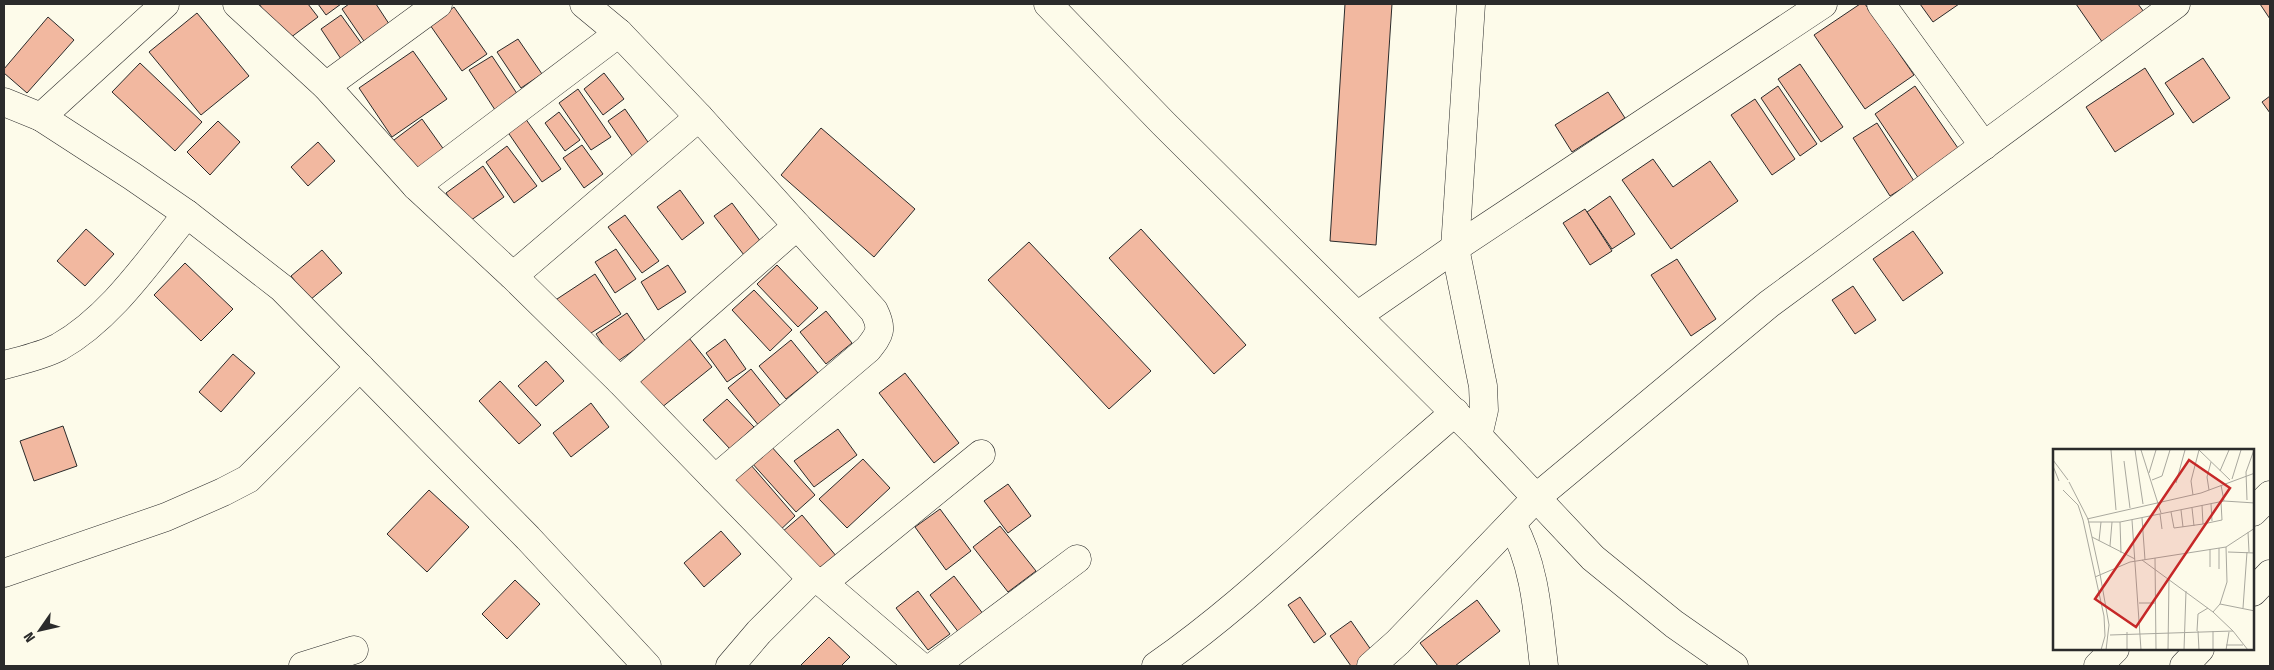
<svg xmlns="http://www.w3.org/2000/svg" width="2274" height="670" viewBox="0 0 2274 670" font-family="'Fira Sans Condensed',sans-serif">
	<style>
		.building { fill: #f2b8a0; stroke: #2b2b2b }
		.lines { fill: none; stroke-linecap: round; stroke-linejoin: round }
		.minor-casing { stroke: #2b2b2b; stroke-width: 29 }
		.secondary-casing { stroke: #2b2b2b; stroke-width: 29 }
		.minor { stroke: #fdfbea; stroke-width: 28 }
		.secondary { stroke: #fdfbea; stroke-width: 28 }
		.inset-road { fill: none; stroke: #a9a89e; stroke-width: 1 }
		.view { fill: #c62828; fill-opacity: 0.15; stroke: #c62828; stroke-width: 2.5 }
		.inset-edge { fill: none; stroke: #2b2b2b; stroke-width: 2.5 }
	</style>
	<rect width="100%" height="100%" fill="#fdfbea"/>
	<g class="building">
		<polygon points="259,4 308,4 318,17 286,41"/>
		<polygon points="318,4 341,4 326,15"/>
		<polygon points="349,4 376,4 395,33 370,50 342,9"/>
		<polygon points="1345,4 1392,4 1376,245 1330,241"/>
		<polygon points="1860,4 1865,4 1914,75 1865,109 1814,35"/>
		<polygon points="1920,4 1959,4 1933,22"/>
		<polygon points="2076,4 2138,4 2147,16 2105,46"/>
		<polygon points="2260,4 2270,4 2270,19"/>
		<polygon points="454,7 487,54 462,71 430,25"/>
		<polygon points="197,13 249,76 201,115 149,52"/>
		<polygon points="341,15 364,47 343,62 321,29"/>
		<polygon points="48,17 74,40 27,93 4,73 4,69"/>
		<polygon points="518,39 542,74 521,88 497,52"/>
		<polygon points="413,51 447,99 392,137 359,88"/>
		<polygon points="492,56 520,98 497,113 469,70"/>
		<polygon points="2203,58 2230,98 2193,123 2165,83"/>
		<polygon points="140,63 202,122 175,151 112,92"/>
		<polygon points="1800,64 1843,127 1821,142 1778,79"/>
		<polygon points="2145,68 2174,114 2115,152 2086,107"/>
		<polygon points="604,73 624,99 603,115 584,89"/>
		<polygon points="1778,86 1817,144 1800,156 1761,98"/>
		<polygon points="1915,86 1960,151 1919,179 1875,114"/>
		<polygon points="578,89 611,137 591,150 559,103"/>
		<polygon points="1608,92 1625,118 1572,152 1555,125"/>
		<polygon points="2270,96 2270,113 2262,102"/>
		<polygon points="1755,99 1795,159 1772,175 1731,115"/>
		<polygon points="625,109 650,145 633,157 608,121"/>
		<polygon points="559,112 580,140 565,151 545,123"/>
		<polygon points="525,118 561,169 542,182 507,131"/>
		<polygon points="422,119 447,154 413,177 390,143"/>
		<polygon points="218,121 240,142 210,175 187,152"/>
		<polygon points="1877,123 1914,181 1890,196 1853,138"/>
		<polygon points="821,128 915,209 874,257 781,175"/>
		<polygon points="318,142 335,161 308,186 291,167"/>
		<polygon points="582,145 603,174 584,188 563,158"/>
		<polygon points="507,146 537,186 514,203 486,162"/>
		<polygon points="1653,159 1673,187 1710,161 1738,201 1671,249 1622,180"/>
		<polygon points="483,166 504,197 467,223 446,193"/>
		<polygon points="680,190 704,223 682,240 657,207"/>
		<polygon points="1610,196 1635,234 1612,249 1587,212"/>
		<polygon points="732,203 761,242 744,255 714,216"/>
		<polygon points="1585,209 1612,251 1590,265 1563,223"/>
		<polygon points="625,215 659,261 642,273 608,227"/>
		<polygon points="86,229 114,254 85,286 57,261"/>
		<polygon points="1141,229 1246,345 1214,374 1109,258"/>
		<polygon points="1913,231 1943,273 1903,301 1873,259"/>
		<polygon points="1029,242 1151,371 1109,409 988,280"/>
		<polygon points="616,249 636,279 615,293 595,262"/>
		<polygon points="322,250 342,273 310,300 291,276"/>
		<polygon points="1677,259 1716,319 1691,336 1651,275"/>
		<polygon points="185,263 233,309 201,341 154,295"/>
		<polygon points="668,265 686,292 658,310 641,282"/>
		<polygon points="777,265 818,308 798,327 757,284"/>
		<polygon points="595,274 621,314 580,340 554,301"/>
		<polygon points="1853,286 1876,320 1855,334 1832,300"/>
		<polygon points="754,290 792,330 770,351 732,310"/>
		<polygon points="826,311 852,343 826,364 800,332"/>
		<polygon points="627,313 646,342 615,363 596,334"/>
		<polygon points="689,338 712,367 656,412 633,383"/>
		<polygon points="725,339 746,369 727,382 706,353"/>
		<polygon points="791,340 818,373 786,399 759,366"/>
		<polygon points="233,354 255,373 221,412 199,392"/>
		<polygon points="546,361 564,381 536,406 518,386"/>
		<polygon points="751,369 782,408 760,427 728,388"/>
		<polygon points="905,373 959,443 934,463 879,393"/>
		<polygon points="500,381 541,425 519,444 479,401"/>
		<polygon points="727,399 754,427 730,449 703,420"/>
		<polygon points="591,403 609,427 571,457 553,433"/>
		<polygon points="63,426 77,466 34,481 20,441"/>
		<polygon points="838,429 857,455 814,487 794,461"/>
		<polygon points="770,445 815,495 796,512 751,462"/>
		<polygon points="863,459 890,488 847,528 819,499"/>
		<polygon points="750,464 795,516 776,534 731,481"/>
		<polygon points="1008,484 1031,516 1008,533 984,501"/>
		<polygon points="429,490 469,527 427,572 387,534"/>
		<polygon points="940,509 971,551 946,570 915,527"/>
		<polygon points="802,515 837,557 816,574 782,532"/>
		<polygon points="1000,526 1036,571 1008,592 973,547"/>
		<polygon points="721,531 741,554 704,587 684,563"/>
		<polygon points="954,576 987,619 963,638 930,595"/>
		<polygon points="515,580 540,604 507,639 482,614"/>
		<polygon points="918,591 950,634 928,650 896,608"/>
		<polygon points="1300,597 1326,634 1314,643 1288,605"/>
		<polygon points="1477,600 1500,631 1455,666 1438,666 1420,643"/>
		<polygon points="1351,621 1376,657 1363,666 1351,666 1330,636"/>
		<polygon points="829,637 850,657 841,666 800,666"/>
	</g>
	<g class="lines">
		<defs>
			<g id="minor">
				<polyline points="237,4 326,86 416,186 513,276 620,381 812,579 823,583 920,666"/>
				<path d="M584 4 619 33 699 117 874 311C883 329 880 334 868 349L715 479"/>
				<polyline points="1048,4 1163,123 1478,436 1593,558 1674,624 1734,666"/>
				<polyline points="1471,4 1455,248 1483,386 1484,410 1478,436"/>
				<polyline points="1881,4 1984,146"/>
				<polyline points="326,86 438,4"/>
				<polyline points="4,102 41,117 132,176 187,214 282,288 528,538 647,666"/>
				<polyline points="41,117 165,4"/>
				<polyline points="416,186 619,33"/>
				<polyline points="513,276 699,117"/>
				<polyline points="1357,316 1455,248 1823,4"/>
				<path d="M4 365C22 360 42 356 59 347 112 317 149 260 187 214"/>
				<polyline points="620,381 797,226"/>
				<path d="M1512 524C1536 567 1538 618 1544 666"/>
				<polyline points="4,573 166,517 223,492 248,479 360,367"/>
				<polyline points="823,583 981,454"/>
				<polyline points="303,666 354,650"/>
				<polyline points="730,666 759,632 812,579"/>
				<polyline points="934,666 1077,559"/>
				<path d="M1156 666C1222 620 1278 568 1337 515 1376 480 1415 447 1455 412"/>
				<polyline points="1371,666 1398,642 1537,497 1769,304 2176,4"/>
			</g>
			<g id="secondary">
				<polyline points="2253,512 2270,495"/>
				<polyline points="2253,592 2270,574"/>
				<polyline points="2098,666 2115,649"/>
				<polyline points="2184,666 2200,649"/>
			</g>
		</defs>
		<use href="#minor" class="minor-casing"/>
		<use href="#secondary" class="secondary-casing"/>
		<use href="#minor" class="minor"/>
		<use href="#secondary" class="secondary"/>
	</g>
	<g transform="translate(2053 449)">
		<rect width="201" height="201" fill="#fdfbea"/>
		<path class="inset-road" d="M58 1 63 61M82 1 90 55M88 1 108 64M146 1 177 31M0 11 15 31M71 12 77 59M0 17 6 32M167 22 176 1M96 24 103 1M179 30 188 1M99 31 109 27 117 1M16 33 35 70 47 125 56 176 53 201M123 34 132 1M168 36 171 52M10 41 25 56 30 71 51 167 52 187 48 201M156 41 154 28 158 13M140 46 138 32 146 1M194 51 193 23 201 1M158 55 159 72M149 56 150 75M139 59 141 77M128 61 130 78M118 63 121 79 150 75 169 71 168 53M107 65 109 80M89 69 92 111M34 70 148 44 202 24M79 71 88 201M35 73H67L171 52 202 54M67 73 68 104M195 83 196 103M39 88 82 110M46 92 48 73M57 97 59 73M166 99V120M157 100V118M175 103 202 104M102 109 103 201M42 128 77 113 173 98 202 79M86 154H102M167 155 202 162M190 159 194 103M160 163 167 155 174 133 173 98M144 182 145 165 155 159M145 182 146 201M180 182 195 201M74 183V201M57 186 180 182 160 163 89 111M173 196H190M115 201 116 129M131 201 133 142M160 201V182M173 201 176 183"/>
		<path class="view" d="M136 11 177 39 83 178 42 150Z"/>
		<rect width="201" height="201" class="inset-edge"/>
	</g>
	<rect width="2274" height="670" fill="none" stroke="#2b2b2b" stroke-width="10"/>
	<g transform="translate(40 630) rotate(236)" stroke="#fdfbea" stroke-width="4" paint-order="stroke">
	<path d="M0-4L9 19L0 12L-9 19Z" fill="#2b2b2b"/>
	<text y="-8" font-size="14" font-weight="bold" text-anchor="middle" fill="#2b2b2b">N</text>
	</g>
</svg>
